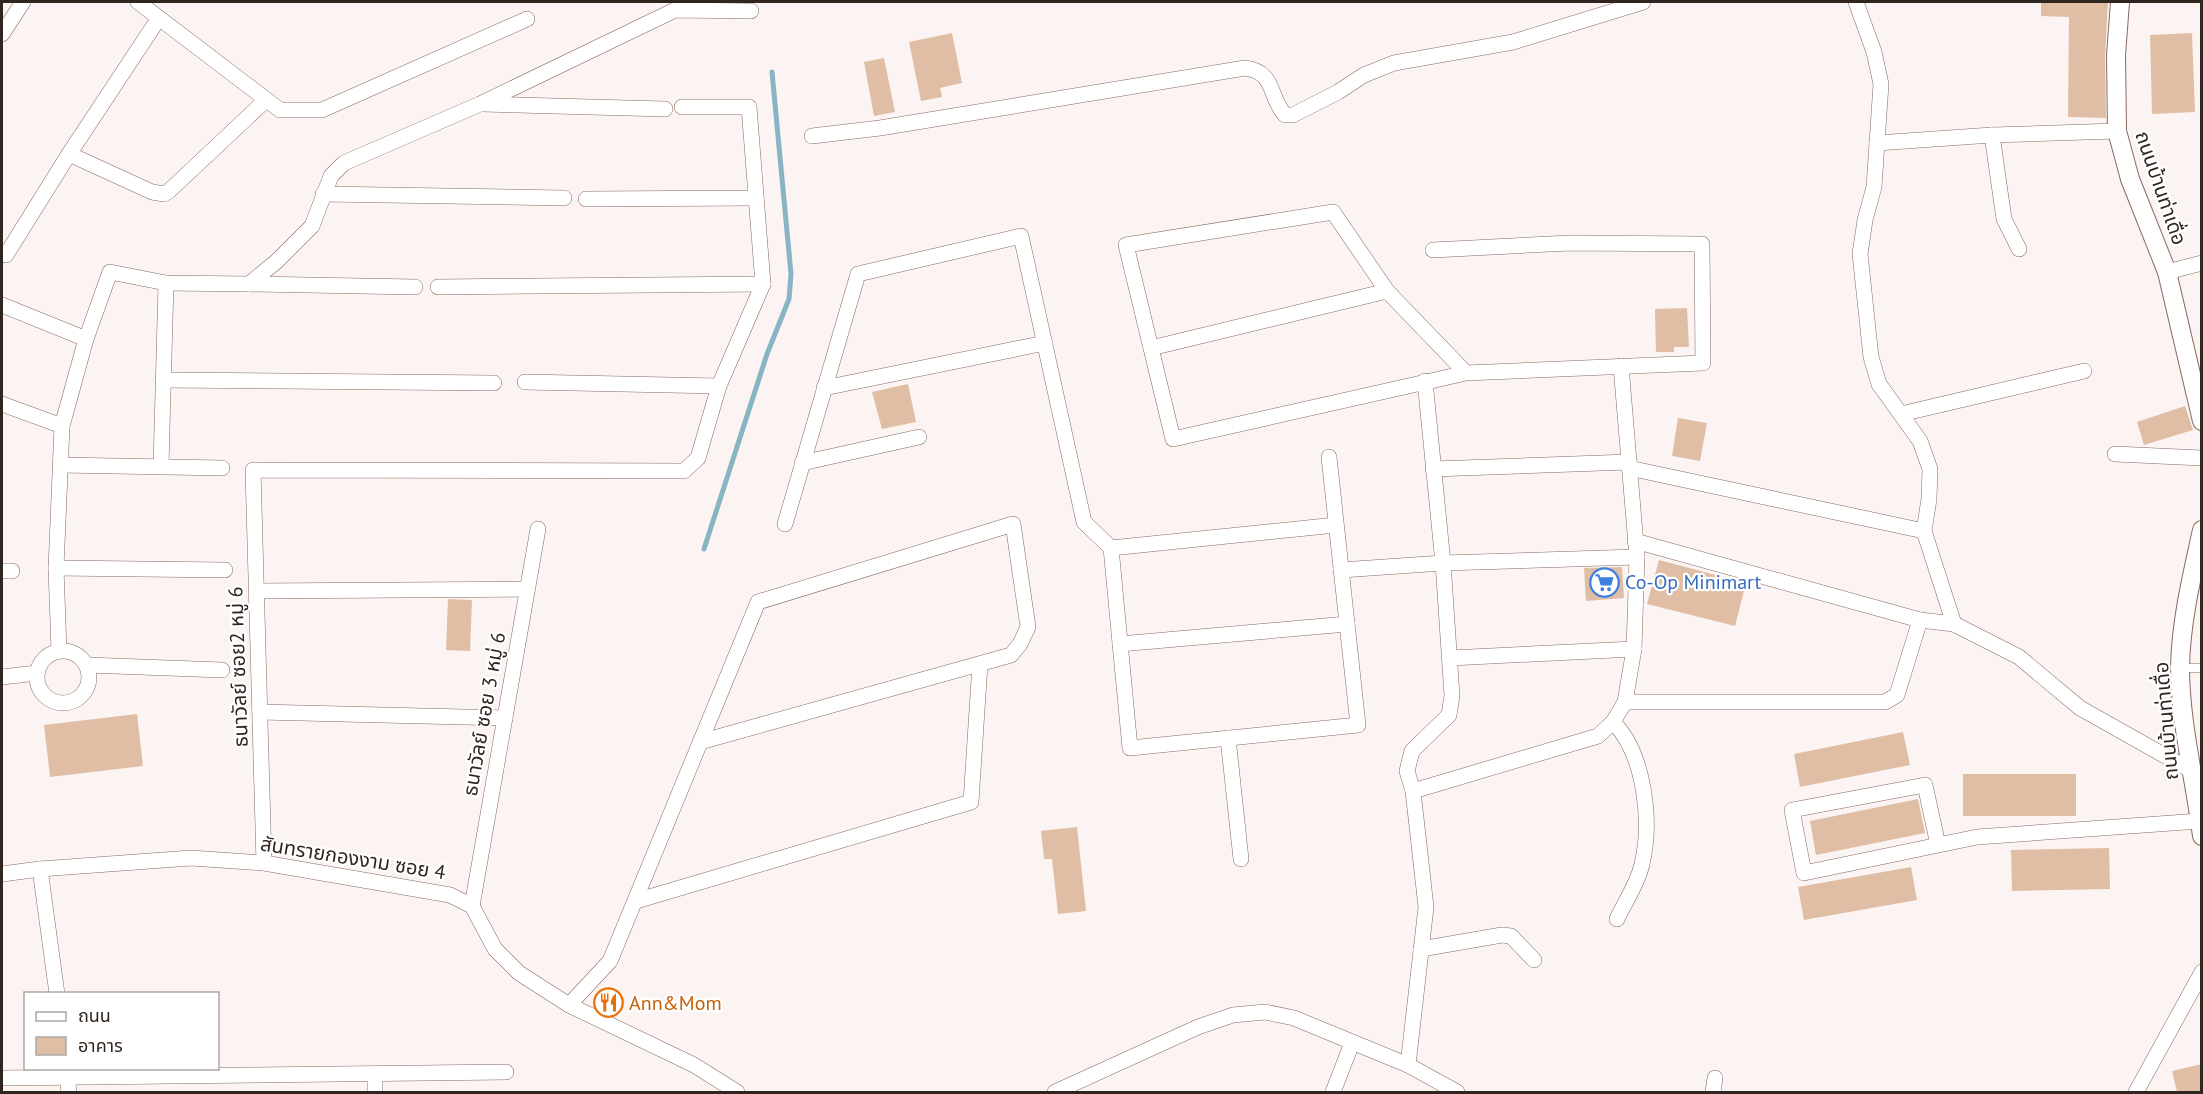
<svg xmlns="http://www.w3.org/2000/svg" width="2203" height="1094" viewBox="0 0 2203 1094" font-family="'PT Sans','Noto Sans Thai',sans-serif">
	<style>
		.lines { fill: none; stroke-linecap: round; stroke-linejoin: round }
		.stream { stroke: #88b4c4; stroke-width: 5 }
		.building { fill: #e0bea5 }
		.service-casing { stroke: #876a5f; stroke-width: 9 }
		.minor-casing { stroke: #876a5f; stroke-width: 16 }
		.tertiary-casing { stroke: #876a5f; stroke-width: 20 }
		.service { stroke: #fff; stroke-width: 8 }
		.minor { stroke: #fff; stroke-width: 15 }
		.tertiary { stroke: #fff; stroke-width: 18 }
		.labels { text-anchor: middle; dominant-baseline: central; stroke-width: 4.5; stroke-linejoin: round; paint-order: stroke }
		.street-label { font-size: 20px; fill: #312520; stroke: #fff }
		.shop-label { font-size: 20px; fill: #366cbe; stroke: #fff; text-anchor: start }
		.food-label { font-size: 20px; fill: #c56008; stroke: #fff; text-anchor: start }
	</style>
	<rect width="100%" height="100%" fill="#fbf4f2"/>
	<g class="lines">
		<polyline class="stream" points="704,549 767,354 789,299 791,274 772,72"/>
	</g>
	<g class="building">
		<polygon points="2041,2 2108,2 2105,55 2106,118 2068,117 2069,17 2041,16"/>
		<polygon points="952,33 962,83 940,88 942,97 921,101 909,42"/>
		<polygon points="2192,33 2195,112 2152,114 2150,35"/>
		<polygon points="884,58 895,112 874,116 864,62"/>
		<polygon points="1687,308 1689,347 1674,347 1674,352 1656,352 1655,309"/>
		<polygon points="908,384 916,422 882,429 872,392"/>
		<polygon points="2185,406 2193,430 2144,445 2137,422"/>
		<polygon points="1678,418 1707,423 1700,461 1672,456"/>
		<polygon points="1659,560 1746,583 1735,626 1647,604"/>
		<polygon points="1622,567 1624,598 1586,601 1584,568"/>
		<polygon points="448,599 472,600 470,651 446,650"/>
		<polygon points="137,714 143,766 50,777 44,725"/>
		<polygon points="1903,732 1910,765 1800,787 1794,754"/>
		<rect x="1963" y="774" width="113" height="42"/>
		<polygon points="1918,799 1925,833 1816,855 1810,821"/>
		<polygon points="1077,827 1086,911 1058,914 1052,859 1044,859 1041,831"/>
		<polygon points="2109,848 2110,889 2012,891 2011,850"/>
		<polygon points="1911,867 1917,900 1804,920 1798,887"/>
		<polygon points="2202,1064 2202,1092 2177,1092 2172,1071"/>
	</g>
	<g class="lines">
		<defs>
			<polyline id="service" points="2180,668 2202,668"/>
			<g id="minor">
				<polyline points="138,2 280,110 322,110 527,19"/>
				<polyline points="1856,2 1874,52 1881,84 1874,187 1865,220 1860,254 1871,357 1879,384 1920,441 1930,469 1929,499 1924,531"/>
				<polyline points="2,34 23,2"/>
				<polyline points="483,104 665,109"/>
				<polyline points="1992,135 2004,219 2019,249"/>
				<path d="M812 136 880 128 1245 68C1276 72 1268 96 1285 115H1293L1338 92 1364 75 1394 63 1513 42 1643 2"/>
				<polyline points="1877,143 1992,135 2117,131"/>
				<polyline points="69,154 152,192 164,194 169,191 266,100"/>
				<polyline points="323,194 564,198"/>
				<polyline points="586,199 756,198"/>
				<polyline points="1433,250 1570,243 1702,244 1703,363 1466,373 1173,439 1126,245 1333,212 1387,291 1466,373"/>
				<polyline points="2,253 6,255 69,154 159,18"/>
				<polyline points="2167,272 2202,263"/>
				<polyline points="249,284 415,287"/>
				<polyline points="438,287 763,284"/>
				<polyline points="2,305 86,339"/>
				<polyline points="1151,348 1387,291"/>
				<polyline points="163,380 494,383"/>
				<polyline points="525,382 719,386"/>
				<polyline points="824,388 1045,343"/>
				<polyline points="2,404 62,426"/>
				<polyline points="1901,414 2084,371"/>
				<polyline points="2115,454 2202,458"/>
				<polyline points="802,463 919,437"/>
				<polyline points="62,465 222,468"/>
				<polyline points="161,466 166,283"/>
				<polyline points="1629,468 1924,531 1954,624"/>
				<polyline points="1433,469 1629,462"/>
				<polyline points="785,524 858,274 1021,236 1084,522 1111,548 1336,525"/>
				<polyline points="1635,541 1920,620 1954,624 2019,657 2080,708 2192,771"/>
				<polyline points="1111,548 1130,748 1358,725 1329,457"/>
				<polyline points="56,568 225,570"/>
				<polyline points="1341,570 1443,563 1637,557"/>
				<polyline points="2,571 12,571"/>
				<polyline points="257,591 527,589"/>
				<polyline points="1120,644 1347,624"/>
				<polyline points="59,651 56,568 62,426 86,339 110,272 166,283 249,284 277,261 312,226 331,176 344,163 480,104 675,10 751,11"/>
				<circle cx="63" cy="677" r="26"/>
				<polyline points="1450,658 1634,649"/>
				<polyline points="87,665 222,670"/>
				<polyline points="2,677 37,673"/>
				<polyline points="1625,702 1885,702 1897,695 1920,620"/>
				<polyline points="260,712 505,718"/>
				<path d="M1613 722C1645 754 1652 822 1642 864 1638 883 1625 902 1617 919"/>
				<polyline points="1228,738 1241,859"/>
				<polyline points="1413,791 1598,736 1613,722 1625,702 1634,649 1637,557 1621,366"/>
				<polyline points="1938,845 1925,785 1792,810 1804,873 1977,837 2200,821"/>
				<polyline points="264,863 253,470 684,471 698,458 719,386 763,284 749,107 682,107"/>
				<polyline points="40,869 57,994"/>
				<polyline points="2,874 40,869 191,858 264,863 450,895 472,906 495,949 519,973 569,1005 694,1065 737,1092"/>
				<polyline points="636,901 971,802 980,664"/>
				<polyline points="472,906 538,529"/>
				<polyline points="1421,949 1502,935 1511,936 1534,960"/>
				<polyline points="569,1005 610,961 758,602 1013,524 1028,627 1020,644 1011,655 700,742"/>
				<polyline points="1408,1065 1426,907 1413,791 1407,771 1412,751 1449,715 1452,696 1443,563 1425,381"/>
				<polyline points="66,1068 69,1092"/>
				<polyline points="2,1078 506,1072"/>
				<polyline points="375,1092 375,1074"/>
				<polyline points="1055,1092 1198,1027 1233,1015 1265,1012 1294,1018 1408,1065 1457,1092"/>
				<polyline points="1333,1092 1352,1043"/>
				<polyline points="1713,1092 1715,1078"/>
				<polyline points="2136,1092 2202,972"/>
			</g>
			<g id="tertiary">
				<polyline points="2120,2 2116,55 2117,131 2130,179 2167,272 2202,421"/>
				<path d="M2202 530C2192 576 2181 620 2180 667 2180 723 2195 780 2202 836"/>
			</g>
		</defs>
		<use href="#service" class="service-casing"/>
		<use href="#minor" class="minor-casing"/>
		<use href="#tertiary" class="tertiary-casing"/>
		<use href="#service" class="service"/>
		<use href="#minor" class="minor"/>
		<use href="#tertiary" class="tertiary"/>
	</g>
	<defs>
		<symbol id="supermarket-ring" viewBox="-11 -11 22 22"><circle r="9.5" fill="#fff" stroke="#3f7fe0" stroke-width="1.5"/><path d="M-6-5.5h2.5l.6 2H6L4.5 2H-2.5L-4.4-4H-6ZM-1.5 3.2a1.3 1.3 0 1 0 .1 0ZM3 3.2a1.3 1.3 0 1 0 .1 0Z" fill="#3f7fe0"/></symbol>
		<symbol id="restaurant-ring" viewBox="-11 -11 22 22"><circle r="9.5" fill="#fff" stroke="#e8710a" stroke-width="1.5"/><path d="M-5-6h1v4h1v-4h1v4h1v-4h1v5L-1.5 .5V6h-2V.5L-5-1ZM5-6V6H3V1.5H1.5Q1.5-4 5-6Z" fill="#e8710a"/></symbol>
	</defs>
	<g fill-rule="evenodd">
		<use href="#supermarket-ring" x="1588" y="566" width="33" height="33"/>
		<use href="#restaurant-ring" x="592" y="986" width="33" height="33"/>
	</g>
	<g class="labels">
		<g class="street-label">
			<text transform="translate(2161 188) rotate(71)">ถนนบ้านท่าเดื่อ</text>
			<text transform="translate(238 667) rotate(-92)">ธนาวัลย์ ซอย2 หมู่ 6</text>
			<text transform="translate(484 714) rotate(-80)">ธนาวัลย์ ซอย 3 หมู่ 6</text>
			<text transform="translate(2166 721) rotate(-95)">ถนนบ้านท่าเดื่อ</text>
			<text transform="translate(353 858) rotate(9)">สันทรายกองงาม ซอย 4</text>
		</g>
		<g class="shop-label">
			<text x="1625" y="582">Co-Op Minimart</text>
		</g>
		<g class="food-label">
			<text x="629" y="1003">Ann&amp;Mom</text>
		</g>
	</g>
	<rect width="2203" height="1094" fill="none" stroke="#312520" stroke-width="6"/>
	<rect x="24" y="992" width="195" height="78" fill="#ffffff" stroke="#ada8a6" stroke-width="1.5"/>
	<rect x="36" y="1012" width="30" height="9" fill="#ffffff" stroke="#ada8a6" stroke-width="1.5"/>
	<text x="78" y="1022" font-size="18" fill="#312520">ถนน</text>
	<rect x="36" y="1037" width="30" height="18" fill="#e0bea5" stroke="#ada8a6" stroke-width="1.5"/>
	<text x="78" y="1052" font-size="18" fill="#312520">อาคาร</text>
</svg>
